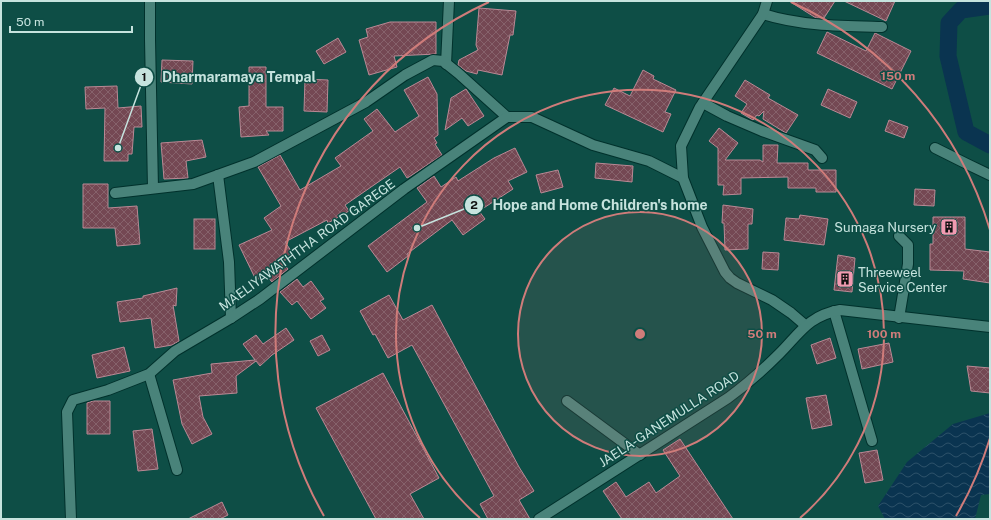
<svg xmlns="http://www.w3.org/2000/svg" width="991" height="520" viewBox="0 0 991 520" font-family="'Public Sans',sans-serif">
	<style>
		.water { fill: url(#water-waves) }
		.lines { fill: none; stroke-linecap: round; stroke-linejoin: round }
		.canal { stroke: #0a3450; stroke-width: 17 }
		.building { fill: url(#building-cross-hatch); stroke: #ba8995 }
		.minor-casing { stroke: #01312c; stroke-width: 12 }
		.tertiary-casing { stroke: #01312c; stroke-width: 12 }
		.secondary-casing { stroke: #01312c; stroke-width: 12 }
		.minor { stroke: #49837a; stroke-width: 10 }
		.tertiary { stroke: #49837a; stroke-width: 10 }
		.secondary { stroke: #49837a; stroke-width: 10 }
		.ring { fill: none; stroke: #cf7c7a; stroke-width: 2 }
		.labels { text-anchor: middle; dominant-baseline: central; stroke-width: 3; stroke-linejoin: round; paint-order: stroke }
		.poi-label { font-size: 13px; fill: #c6e3de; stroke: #0e4e46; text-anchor: end }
		.street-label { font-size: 13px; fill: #c6e3de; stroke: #0e4e46 }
		.centre { fill: #cf7c7a; stroke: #0e4e46; stroke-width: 2 }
		.ring-label { font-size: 12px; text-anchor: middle; font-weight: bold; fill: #cf7c7a; stroke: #0e4e46; stroke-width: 3; stroke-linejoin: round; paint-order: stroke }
		.leader { fill: none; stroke: #c6e3de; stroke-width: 1.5 }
		.callout-dot { fill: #c6e3de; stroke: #0e4e46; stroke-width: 1.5 }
		.mark-label { font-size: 12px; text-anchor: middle; font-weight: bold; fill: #111 }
		.callout-label { font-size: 14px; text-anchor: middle; font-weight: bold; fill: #c6e3de; stroke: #0e4e46; stroke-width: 3; stroke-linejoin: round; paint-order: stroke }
	</style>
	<defs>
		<pattern id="water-waves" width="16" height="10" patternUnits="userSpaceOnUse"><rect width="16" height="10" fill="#0a3450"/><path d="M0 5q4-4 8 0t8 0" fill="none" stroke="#2c5169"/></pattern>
		<pattern id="building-cross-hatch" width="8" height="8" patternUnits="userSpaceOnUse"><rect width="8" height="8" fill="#744853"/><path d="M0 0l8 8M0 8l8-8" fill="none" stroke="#86626b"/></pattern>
	</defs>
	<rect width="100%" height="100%" fill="#0e4e46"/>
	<polygon class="water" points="990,413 990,494 981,495 975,519 885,519 878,506 907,462 953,424"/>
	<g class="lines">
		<polyline class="canal" points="990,6 961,10 949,23 948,56 966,132 990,145"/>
	</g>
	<g class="building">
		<polygon points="789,1 835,1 824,18 816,18"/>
		<polygon points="844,1 895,1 886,21"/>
		<polygon points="479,8 516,11 513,35 510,35 502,75 478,70 477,74 466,71 458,65 459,60 478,50 476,45"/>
		<polygon points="390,22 436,22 436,54 394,56 397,67 369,75 359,40 368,37 366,29"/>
		<polygon points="827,32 866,51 875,33 911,51 892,89 817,53"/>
		<polygon points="338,38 346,52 324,64 316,51"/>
		<polygon points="162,60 193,61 192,84 161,82"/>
		<polygon points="249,67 266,67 266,107 283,107 283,131 266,131 269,135 241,137 239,107 249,106"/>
		<polygon points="643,70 654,76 653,79 676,90 665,112 671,114 663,132 605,105 614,88 630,96"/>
		<polygon points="428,77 437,94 438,135 434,138 437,143 435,144 442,155 409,177 407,178 400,167 345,205 349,211 328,223 327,220 285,242 294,255 282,262 288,269 272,282 266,275 256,280 239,245 272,230 264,218 281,206 258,167 280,155 300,190 341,166 335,158 373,131 364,119 377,109 395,132 419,116 404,90"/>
		<polygon points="305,79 328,80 327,112 304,111"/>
		<polygon points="745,80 770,95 768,98 798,115 786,133 763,119 764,111 759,116 757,115 753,120 741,113 747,104 735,96"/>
		<polygon points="117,86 118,108 141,106 142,127 134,127 132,154 128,154 128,161 104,161 105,108 86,109 85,87"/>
		<polygon points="466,89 484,116 468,126 462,118 445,130 451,98"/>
		<polygon points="828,89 857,102 850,118 821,105"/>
		<polygon points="889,120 908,127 904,138 885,131"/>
		<polygon points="719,128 738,143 725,160 760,160 763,162 763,145 778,145 777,163 808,163 808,170 836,170 836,192 816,192 816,188 788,188 788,177 741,178 741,194 723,195 724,185 718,185 718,148 709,141"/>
		<polygon points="202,140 206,157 186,161 188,178 164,179 161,143"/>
		<polygon points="515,148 527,172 508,181 513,189 479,211 485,219 463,235 452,220 407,254 408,256 387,272 368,246 427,202 417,188 434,176 441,187 456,177 458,181 494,158"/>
		<polygon points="596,163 633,166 632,182 595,178"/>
		<polygon points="558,170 563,187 541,193 536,175"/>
		<polygon points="83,184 108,184 108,208 137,206 140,244 117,246 115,228 83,228"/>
		<polygon points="915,189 935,190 934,206 914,205"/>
		<polygon points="723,205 753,209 752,224 748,224 748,249 725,250 724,223 722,223"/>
		<polygon points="800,215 828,219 824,245 784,240 786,218 799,219"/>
		<polygon points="933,217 965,217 965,249 990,252 990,283 963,279 964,271 930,270 930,244 933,244"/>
		<rect x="194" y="219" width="21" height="30"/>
		<polygon points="763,252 779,253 778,270 762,269"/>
		<polygon points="838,255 855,258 852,292 834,290"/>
		<polygon points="297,279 303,287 311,281 324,299 320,301 326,308 311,319 297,301 292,305 280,292"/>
		<polygon points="177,288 176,306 173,305 179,341 172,345 155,348 151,318 120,322 117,302 143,298 143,296"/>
		<polygon points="389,295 403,320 432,305 519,467 534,491 519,500 530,519 488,519 480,504 494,496 412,345 388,358 375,334 373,335 360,311"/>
		<polygon points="286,328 294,340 272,355 260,366 256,361 236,376 237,393 199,396 203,417 212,434 192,444 182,424 173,380 212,373 211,364 255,360 243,344 256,335 263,344"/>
		<polygon points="322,335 330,350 318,356 310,341"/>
		<polygon points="830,338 836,358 817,364 811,345"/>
		<polygon points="889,343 893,362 862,369 858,349"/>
		<polygon points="124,347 130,371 97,378 92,355"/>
		<polygon points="967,366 990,368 990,393 971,391"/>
		<polygon points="383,373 439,478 410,494 424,519 376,519 316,408"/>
		<polygon points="826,395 832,425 812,429 806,398"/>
		<polygon points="93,401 110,401 110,434 87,434 87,403"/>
		<polygon points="152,429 158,469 138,471 133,431"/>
		<polygon points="680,439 733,519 622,519 603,491 616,482 626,497 649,482 656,493 680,476 663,450"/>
		<polygon points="877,450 883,480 865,483 859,453"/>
		<polygon points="222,502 228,515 220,519 188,519"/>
	</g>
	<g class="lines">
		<defs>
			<g id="minor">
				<polyline points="150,1 150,40 153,188"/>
				<path d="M763 14C801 26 842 26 882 27"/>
				<polyline points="446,64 449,1"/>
				<polyline points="703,103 727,116 762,131 815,150 822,158"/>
				<polyline points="935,148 967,164 990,175"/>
				<polyline points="218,175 229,262 231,318"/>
				<polyline points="115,193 193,184 254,162 366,102 405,75 433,60 443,61 458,73 507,117 532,117 593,145 649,161 683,178"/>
				<polyline points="899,236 908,245 908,264 899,318"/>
				<polyline points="834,311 872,441"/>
				<polyline points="149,374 177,470"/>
				<polyline points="567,401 640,455"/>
				<polyline points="71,519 67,412 73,400 108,390 149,374 175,351 231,318 260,299 404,189 507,117"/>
			</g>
			<polyline id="tertiary" points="767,1 763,14 700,107 681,146 683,178 702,227 725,272 730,278 737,283 772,300 791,313 805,325"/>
			<path id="secondary" d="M539 519 728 398C746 385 763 370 779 354 800 333 808 316 840 310L990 327"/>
		</defs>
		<use href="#minor" class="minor-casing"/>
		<use href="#tertiary" class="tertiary-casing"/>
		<use href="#secondary" class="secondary-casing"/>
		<use href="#minor" class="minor"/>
		<use href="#tertiary" class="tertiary"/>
		<use href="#secondary" class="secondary"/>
	</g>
	<circle cx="640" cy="334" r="122" fill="#cf7c7a" fill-opacity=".12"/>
	<g class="ring">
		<circle cx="640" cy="334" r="122"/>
		<path d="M480 518A244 244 0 1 1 800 518"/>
		<path d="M990 438A365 365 0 0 1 956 516M324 516A365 365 0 0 1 489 2M791 2A365 365 0 0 1 990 230"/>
	</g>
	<defs>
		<symbol id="building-square" viewBox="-11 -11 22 22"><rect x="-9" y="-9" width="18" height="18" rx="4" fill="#f19ab1" stroke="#0e4e46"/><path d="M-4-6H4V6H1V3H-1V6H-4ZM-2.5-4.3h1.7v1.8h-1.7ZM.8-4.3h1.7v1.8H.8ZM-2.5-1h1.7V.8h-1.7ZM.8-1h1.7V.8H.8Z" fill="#111"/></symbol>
	</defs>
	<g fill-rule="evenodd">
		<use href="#building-square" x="939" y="217" width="20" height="20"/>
		<use href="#building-square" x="835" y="269" width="20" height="20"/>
	</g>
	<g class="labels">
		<g class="poi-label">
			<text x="936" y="227">Sumaga Nursery</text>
			<text x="858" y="272" text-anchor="start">Threeweel<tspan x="858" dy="15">Service Center</tspan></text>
		</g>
		<g class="street-label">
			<text transform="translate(307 245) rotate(-36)">MAELIYAWATHTHA ROAD GAREGE</text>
			<text transform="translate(669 419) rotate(-33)">JAELA-GANEMULLA ROAD</text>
		</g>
	</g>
	<circle cx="640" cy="334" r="6" class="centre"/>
	<g class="ring-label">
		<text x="898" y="80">150 m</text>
		<text x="762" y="338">50 m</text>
		<text x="884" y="338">100 m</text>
	</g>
	<path class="leader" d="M118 148L144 77M417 228L474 205"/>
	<g class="callout-dot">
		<circle cx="118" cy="148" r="4"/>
		<circle cx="417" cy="228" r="4"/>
		<circle cx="144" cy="77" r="10"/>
		<circle cx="474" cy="205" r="10"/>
	</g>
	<g class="mark-label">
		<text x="144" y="81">1</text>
		<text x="474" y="209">2</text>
	</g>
	<g class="callout-label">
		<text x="239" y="82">Dharmaramaya Tempal</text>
		<text x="600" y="210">Hope and Home Children's home</text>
	</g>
	<rect width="991" height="520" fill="none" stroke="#c6e3de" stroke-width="4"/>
	<path d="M10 26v6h122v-6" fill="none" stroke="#c6e3de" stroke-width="2"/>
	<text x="16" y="26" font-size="12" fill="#c6e3de" stroke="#0e4e46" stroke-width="3" paint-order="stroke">50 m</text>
</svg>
